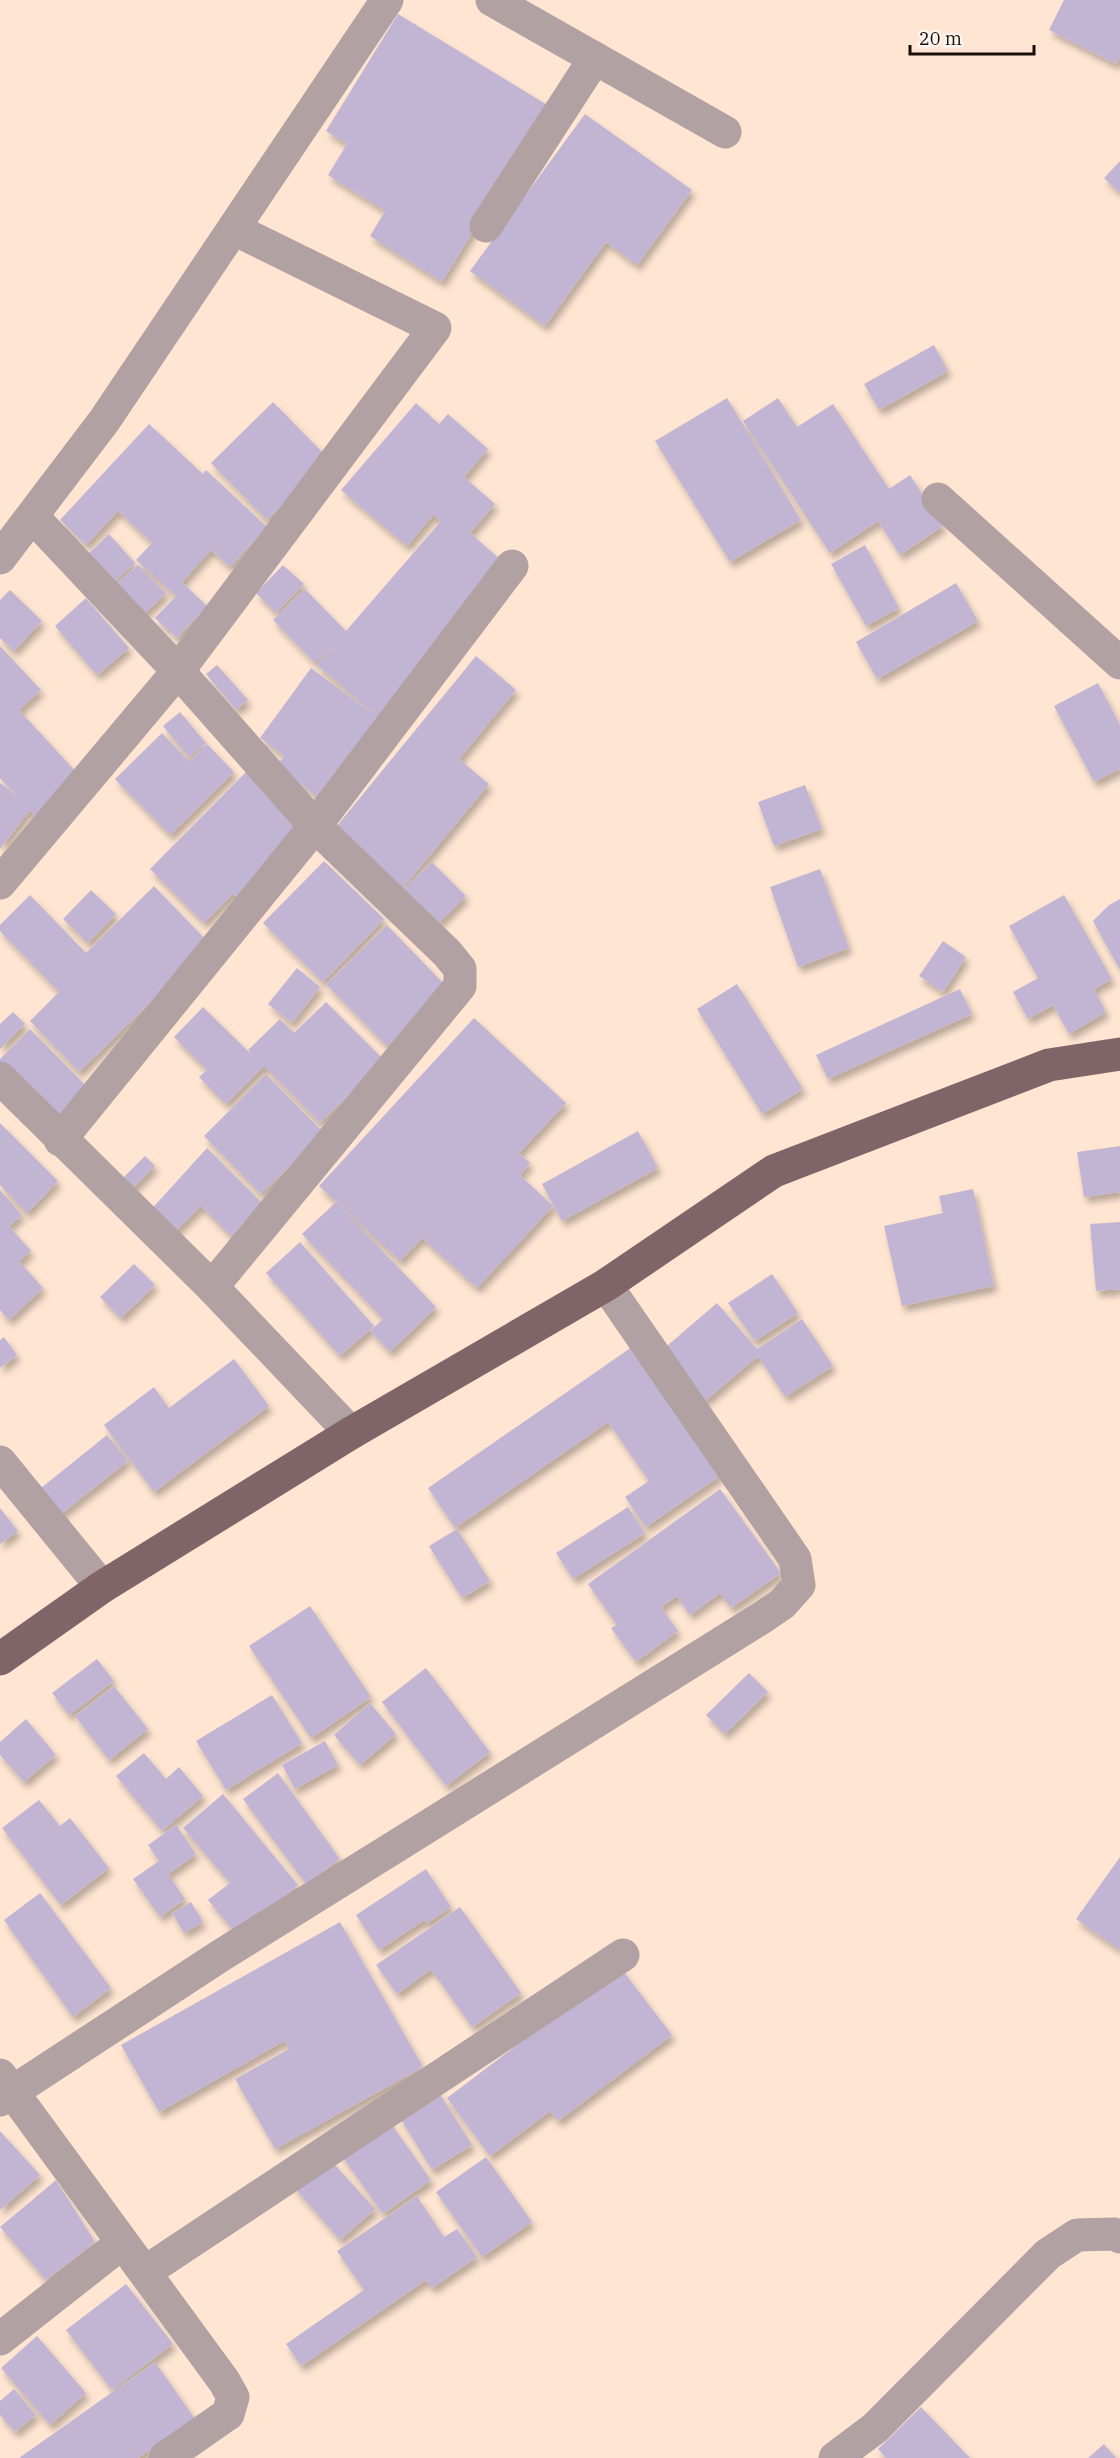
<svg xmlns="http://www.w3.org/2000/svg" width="1120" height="2458" viewBox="0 0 1120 2458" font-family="'IBM Plex Serif',serif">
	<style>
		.building { fill: #c1b5d3; filter: url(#shadow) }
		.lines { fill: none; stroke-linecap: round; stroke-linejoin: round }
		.minor { stroke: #b1a1a2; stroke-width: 33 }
		.major { stroke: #806467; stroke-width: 33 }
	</style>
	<defs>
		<filter id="shadow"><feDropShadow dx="3.5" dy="6" stdDeviation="3" flood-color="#0004"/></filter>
	</defs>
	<rect width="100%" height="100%" fill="#ffe5d2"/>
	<g class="building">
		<polygon points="1064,0 1120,0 1120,57 1116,64 1049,30"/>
		<polygon points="398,14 549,106 442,282 370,236 385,211 328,175 347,144 326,131"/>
		<polygon points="585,114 692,190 637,265 606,242 545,326 470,271"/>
		<polygon points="1120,161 1120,193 1104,178"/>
		<polygon points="934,345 948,371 879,410 864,384"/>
		<polygon points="727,398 801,520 730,562 655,441"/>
		<polygon points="778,398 797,427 833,404 889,489 910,475 943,526 900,555 878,521 830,553 743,421"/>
		<polygon points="273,402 329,459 267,520 211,463"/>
		<polygon points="416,403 439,424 448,414 488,449 464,477 495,504 470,533 508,566 322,800 276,766 284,756 260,738 311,668 375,715 317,665 334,645 315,663 273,620 305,589 346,631 441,521 433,515 407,546 341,490"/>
		<polygon points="149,424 203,474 206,470 267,527 230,567 211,550 182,582 207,606 177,638 155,618 176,596 136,560 152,543 118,511 86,545 60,520"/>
		<polygon points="109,534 135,563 113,583 86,556"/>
		<polygon points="865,545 899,608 866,626 831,564"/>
		<polygon points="138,565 166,593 142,616 111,588"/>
		<polygon points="283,565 304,584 276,613 256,593"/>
		<polygon points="956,583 978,621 877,679 856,642"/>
		<polygon points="10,590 42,621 14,651 0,638 0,600"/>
		<polygon points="86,598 129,648 97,675 55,626"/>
		<polygon points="0,646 41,690 19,710 79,775 35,816 30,810 0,849 0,783 18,797 0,778"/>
		<polygon points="476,656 516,690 459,759 489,784 402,889 332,832"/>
		<polygon points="217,665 248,700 236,710 206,674"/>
		<polygon points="1098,683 1120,725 1120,769 1094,782 1054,706"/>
		<polygon points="180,712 206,743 189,757 163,726"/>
		<polygon points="162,733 189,761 207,744 234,772 170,835 115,779"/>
		<polygon points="247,771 306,829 239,898 233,894 204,923 150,869"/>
		<polygon points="805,785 822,829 774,846 758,802"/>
		<polygon points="324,861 384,919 323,982 263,923"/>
		<polygon points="432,862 466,896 439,923 404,889"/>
		<polygon points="820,869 849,948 798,967 770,887"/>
		<polygon points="154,886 210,944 79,1072 30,1021 59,992 0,931 0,925 30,895 86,953"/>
		<polygon points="91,890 116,914 88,943 63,919"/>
		<polygon points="1064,895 1112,979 1094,989 1106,1012 1069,1034 1053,1005 1028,1019 1013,992 1038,978 1009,926"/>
		<polygon points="1120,899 1120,970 1093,921 1109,905"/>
		<polygon points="387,925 448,988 387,1046 326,984"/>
		<polygon points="943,941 966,957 943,992 919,976"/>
		<polygon points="297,968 320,987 292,1023 268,1004"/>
		<polygon points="737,984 803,1089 762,1114 697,1009"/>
		<polygon points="960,989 972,1014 828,1079 816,1055"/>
		<polygon points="326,1002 384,1060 320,1123 264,1066 226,1104 199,1077 207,1070 174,1037 203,1007 253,1056 248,1050 280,1019 294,1033"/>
		<polygon points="13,1012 25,1024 0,1049 0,1024"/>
		<polygon points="474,1018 566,1103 519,1153 530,1163 520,1175 553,1206 477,1288 422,1238 400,1261 319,1186"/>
		<polygon points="30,1029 92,1092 54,1129 0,1075 0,1059"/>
		<polygon points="266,1074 324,1133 261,1194 204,1136"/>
		<polygon points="0,1123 58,1181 27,1213 0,1185"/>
		<polygon points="638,1131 658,1168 562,1221 542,1184"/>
		<polygon points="1120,1146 1120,1192 1084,1197 1077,1152"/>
		<polygon points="207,1148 262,1203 231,1236 201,1206 171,1236 148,1213"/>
		<polygon points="145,1156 155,1166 128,1193 118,1183"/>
		<polygon points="973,1189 994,1286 902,1306 884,1226 943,1213 939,1196"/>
		<polygon points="0,1190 22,1215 9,1226 31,1251 19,1261 43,1288 9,1320 0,1310"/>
		<polygon points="336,1202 436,1307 390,1352 370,1331 383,1319 302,1234"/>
		<polygon points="1120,1222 1120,1289 1096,1291 1090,1224"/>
		<polygon points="300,1242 374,1326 340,1356 266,1273"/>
		<polygon points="134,1264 155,1285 121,1318 100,1297"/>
		<polygon points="772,1274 798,1313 755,1341 728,1303"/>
		<polygon points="717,1303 757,1349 802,1319 833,1366 785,1397 758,1356 704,1402 660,1352"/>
		<polygon points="4,1337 17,1355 0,1368 0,1340"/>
		<polygon points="632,1347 721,1475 646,1527 625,1497 649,1481 608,1422 455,1528 428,1488"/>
		<polygon points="234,1359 269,1406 154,1492 104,1425 154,1387 169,1408"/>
		<polygon points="107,1435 128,1461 56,1518 36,1492"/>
		<polygon points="720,1489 781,1573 731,1608 720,1593 690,1615 677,1596 661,1607 678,1631 636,1662 611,1628 617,1625 588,1584"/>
		<polygon points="628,1507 645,1533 573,1579 556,1553"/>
		<polygon points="0,1508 18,1531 0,1544"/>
		<polygon points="457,1529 490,1581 462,1598 429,1546"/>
		<polygon points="310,1606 371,1697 311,1738 249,1646"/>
		<polygon points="97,1659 114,1681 69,1715 52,1693"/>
		<polygon points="426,1668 490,1752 446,1786 382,1702"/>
		<polygon points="749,1673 768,1692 725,1734 706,1715"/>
		<polygon points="114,1686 148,1729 109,1760 75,1716"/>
		<polygon points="272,1695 302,1743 226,1790 196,1741"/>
		<polygon points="370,1703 396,1734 360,1765 334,1735"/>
		<polygon points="26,1719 56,1755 24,1782 0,1755 0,1742"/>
		<polygon points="325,1741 338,1765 295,1789 282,1765"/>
		<polygon points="144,1753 166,1779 179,1767 203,1796 162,1831 116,1776"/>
		<polygon points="278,1773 340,1859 306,1884 243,1799"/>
		<polygon points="223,1794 298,1885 237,1935 208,1900 230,1883 183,1828"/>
		<polygon points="39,1800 60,1826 70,1818 109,1868 61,1905 2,1828"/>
		<polygon points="176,1825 196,1854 168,1874 185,1899 160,1917 133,1879 159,1861 148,1845"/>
		<polygon points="1120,1857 1120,1950 1076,1919"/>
		<polygon points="426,1869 451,1907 427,1923 424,1920 379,1950 356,1915"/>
		<polygon points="40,1893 111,1988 73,2017 4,1920"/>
		<polygon points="191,1902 203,1922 184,1933 172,1913"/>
		<polygon points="460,1907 521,1993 472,2027 431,1969 397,1994 376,1965"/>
		<polygon points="340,1922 423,2067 275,2149 235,2079 289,2049 284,2041 159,2112 121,2045"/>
		<polygon points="620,1967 672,2035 558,2121 550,2111 490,2156 447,2098"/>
		<polygon points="438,2091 472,2145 432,2170 399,2116"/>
		<polygon points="387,2118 431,2180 383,2214 339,2152"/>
		<polygon points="0,2131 40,2175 0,2210"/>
		<polygon points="326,2155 375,2209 340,2240 292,2185"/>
		<polygon points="486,2157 532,2222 482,2257 436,2192"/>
		<polygon points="56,2180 95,2242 46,2280 0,2227"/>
		<polygon points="417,2196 444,2237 457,2229 477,2257 432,2288 426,2280 301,2366 286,2344 364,2290 337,2251"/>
		<polygon points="126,2284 173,2344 112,2390 66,2330"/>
		<polygon points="37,2336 86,2393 50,2425 1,2368"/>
		<polygon points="155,2362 198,2423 150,2456 147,2451 138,2458 19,2458"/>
		<polygon points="14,2389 36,2415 15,2432 0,2415 0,2401"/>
		<polygon points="921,2407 970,2458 886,2458 878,2449"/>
		<polygon points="1104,2444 1116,2458 1088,2458"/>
	</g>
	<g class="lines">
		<g class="minor">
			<polyline points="492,0 725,132"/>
			<polyline points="486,226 595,58"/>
			<polyline points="938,499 1120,663"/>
			<polyline points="33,517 178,671 315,826 60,1140"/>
			<polyline points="0,558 104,421 387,0"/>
			<polyline points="0,883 178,671 435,328 234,229"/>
			<polyline points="0,1078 212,1287 351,1433"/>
			<polyline points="212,1287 460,986 460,969 447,953 315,826 512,566"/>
			<polyline points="0,1462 102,1587"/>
			<polyline points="0,2075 224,2381 233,2397 228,2414 165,2458"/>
			<polyline points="0,2100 220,1956 763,1617 782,1604 799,1585 795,1559 606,1285"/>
			<polyline points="145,2272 623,1955"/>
			<polyline points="0,2339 122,2243"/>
			<polyline points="835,2458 875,2428 1048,2254 1077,2235 1114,2234 1120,2237"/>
		</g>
		<polyline class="major" points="0,1659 102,1587 351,1433 606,1285 774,1171 1049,1065 1120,1054"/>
	</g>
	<path d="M910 45v9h124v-9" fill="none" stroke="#190e07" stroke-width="3"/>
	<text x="919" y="45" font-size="18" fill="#190e07" stroke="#fdf6f2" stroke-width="4.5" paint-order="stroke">20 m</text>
</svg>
